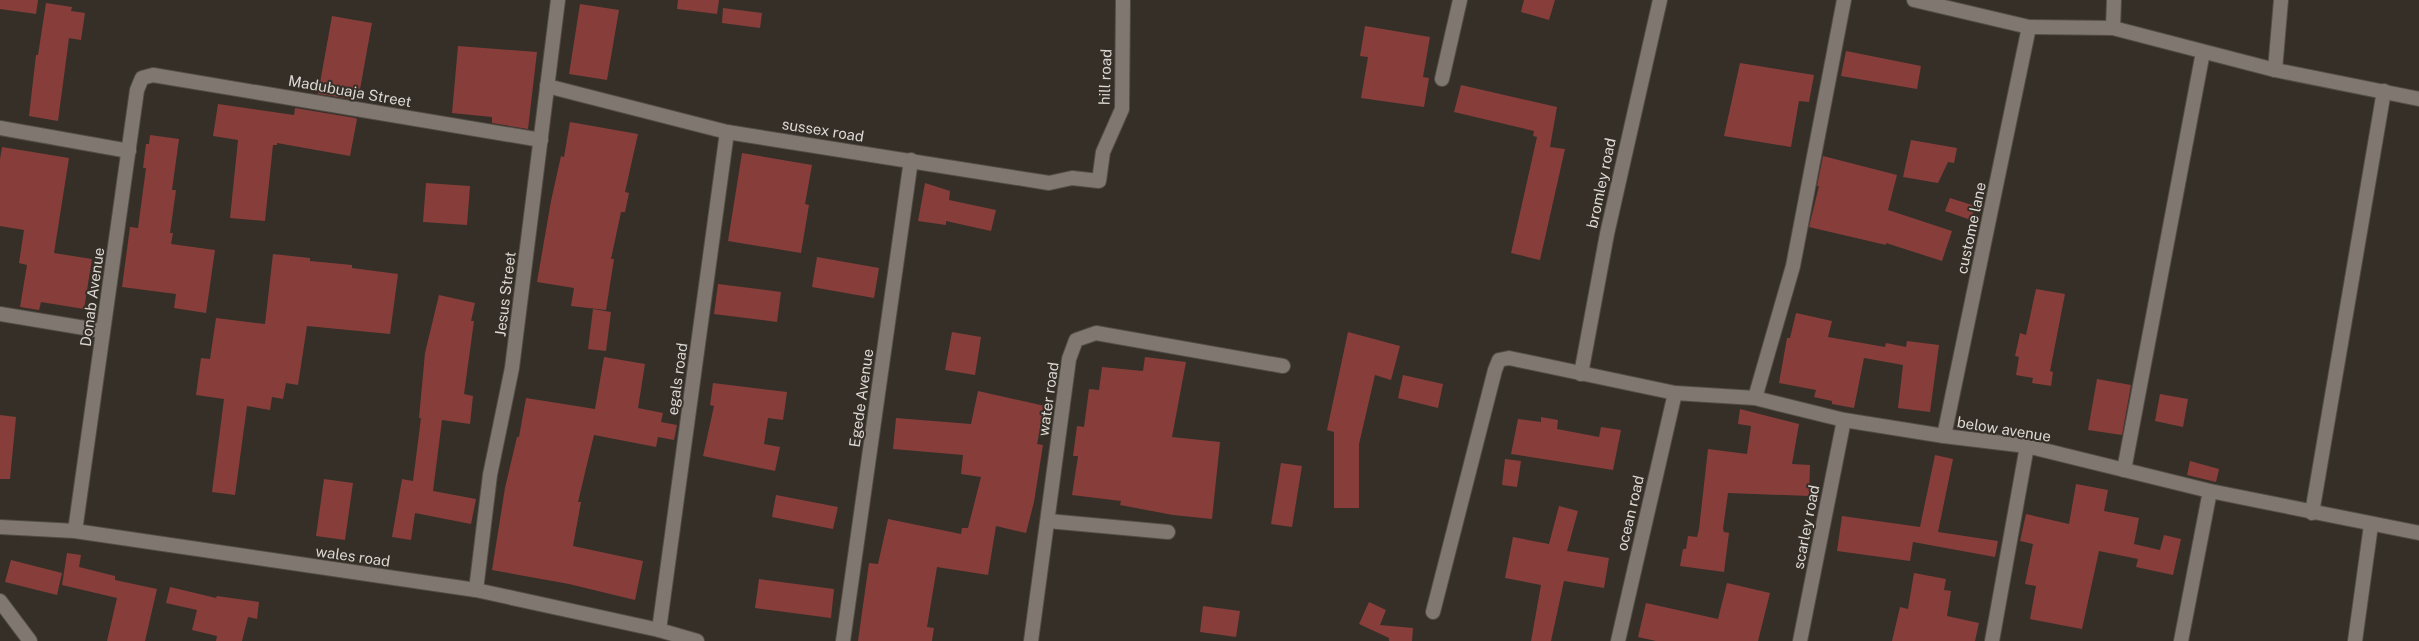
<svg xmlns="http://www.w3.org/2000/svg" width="2419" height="641" viewBox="0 0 2419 641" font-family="'Public Sans',sans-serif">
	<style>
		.building { fill: #873e3a }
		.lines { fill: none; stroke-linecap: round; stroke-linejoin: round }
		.minor-casing { stroke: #524d46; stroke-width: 16 }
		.minor { stroke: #807870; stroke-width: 14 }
		.labels { text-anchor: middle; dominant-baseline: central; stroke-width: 4; stroke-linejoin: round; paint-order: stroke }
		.street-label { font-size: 15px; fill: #dbd7d2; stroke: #352f28 }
	</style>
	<rect width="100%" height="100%" fill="#352f28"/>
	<g class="building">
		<polygon points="0,0 38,0 36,14 0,9"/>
		<polygon points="678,0 719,0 717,14 677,9"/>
		<polygon points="1524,0 1555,0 1549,20 1521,12"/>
		<polygon points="46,3 72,7 71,11 85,13 81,40 69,38 58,121 29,116 36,55 38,55"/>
		<polygon points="580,4 619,10 607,80 569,74"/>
		<polygon points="723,8 762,13 760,28 722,23"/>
		<polygon points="332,16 372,23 358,100 318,94"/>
		<polygon points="1365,26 1430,37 1423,77 1429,78 1424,107 1361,98 1368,57 1360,56"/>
		<polygon points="458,46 537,52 528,129 492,123 492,117 452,113"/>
		<polygon points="1846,51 1921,66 1917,89 1841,76"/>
		<polygon points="1740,63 1814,75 1809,102 1799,101 1791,147 1724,136"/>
		<polygon points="1461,85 1557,107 1550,147 1565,149 1540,260 1511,253 1537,137 1533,136 1534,131 1454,112"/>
		<polygon points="218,104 294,115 295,108 355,118 357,119 350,156 277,143 277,145 273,145 265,221 230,218 238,140 213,136"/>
		<polygon points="570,122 638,134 625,192 629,193 625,212 621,212 611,259 614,259 606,310 571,306 574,288 537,282 551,201 561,156 564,157"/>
		<polygon points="150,135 179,139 172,190 176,190 170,233 173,233 171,244 215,250 206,313 174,308 176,294 122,287 130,227 138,228 146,168 143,168 146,144 149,144"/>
		<polygon points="1911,140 1957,148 1954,163 1948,162 1938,183 1903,177"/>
		<polygon points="2,147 69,158 54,253 92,259 84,309 41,302 39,310 20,307 27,265 19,263 24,230 0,226 0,159"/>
		<polygon points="742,153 812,165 805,204 809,205 801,253 728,241"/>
		<polygon points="1823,156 1897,175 1888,210 1952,231 1942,261 1886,243 1886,245 1809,227 1819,186 1817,186"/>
		<polygon points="426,183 470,186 467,225 423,222"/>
		<polygon points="925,183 950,191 949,200 996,210 991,231 946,221 946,225 918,221"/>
		<polygon points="1950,198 1975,206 1971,220 1945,211"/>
		<polygon points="273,254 310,258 310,261 352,265 352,268 398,274 390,334 307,326 298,385 286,383 283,399 272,397 270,410 247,406 235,495 212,492 224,399 196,395 201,358 210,359 216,318 265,324"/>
		<polygon points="817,257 879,268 874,298 812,287"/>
		<polygon points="718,284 781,292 777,322 714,314"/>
		<polygon points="2036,289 2065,294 2050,371 2053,372 2051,386 2032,383 2033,378 2016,375 2019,357 2015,356 2020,333 2026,335"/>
		<polygon points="439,295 475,303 471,321 474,321 464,394 473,396 470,424 442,420 433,491 476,499 471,524 415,513 411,540 392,537 402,479 413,481 421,418 419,418 425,353"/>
		<polygon points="593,309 611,312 606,351 588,349"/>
		<polygon points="1796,313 1832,321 1828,337 1885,347 1886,343 1906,347 1907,341 1939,345 1930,412 1898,408 1903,365 1864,358 1854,408 1832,404 1832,401 1814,397 1816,390 1779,383 1787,338 1790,338"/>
		<polygon points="952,332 981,337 975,375 945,370"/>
		<polygon points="1348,332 1400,346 1391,380 1375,375 1359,444 1359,508 1334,508 1334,432 1327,430"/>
		<polygon points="604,357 645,364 638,408 663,413 661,422 677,425 674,440 658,437 656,447 594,435 578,502 581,502 573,546 643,561 635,600 569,584 492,570 505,488 517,437 519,437 526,398 595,409"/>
		<polygon points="1145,357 1186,362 1172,437 1220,442 1212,519 1173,515 1120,505 1121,501 1072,495 1078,456 1073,456 1077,426 1084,427 1089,389 1099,390 1102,367 1143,371"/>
		<polygon points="1403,375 1443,384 1438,408 1398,398"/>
		<polygon points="2097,379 2131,385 2122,435 2088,430"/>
		<polygon points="713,383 787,392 783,420 768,418 764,444 780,447 775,471 703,456 714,406 710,405"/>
		<polygon points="978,391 1045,406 1037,444 1043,445 1034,502 1026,533 996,526 988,575 937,567 927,627 934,628 932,641 858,641 869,563 878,564 888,519 961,534 962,528 968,528 981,477 961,474 963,455 893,449 896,418 971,424"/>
		<polygon points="2160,394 2188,399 2183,427 2155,421"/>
		<polygon points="1740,409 1799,424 1792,464 1810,465 1809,496 1728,493 1723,529 1724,532 1729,533 1724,572 1680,566 1683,549 1686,549 1688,536 1697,537 1699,529 1708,449 1747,454 1751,426 1738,424"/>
		<polygon points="0,415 16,417 10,479 0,479"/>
		<polygon points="1541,417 1558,420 1557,429 1599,437 1601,427 1621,430 1613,470 1511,454 1518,419 1541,422"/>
		<polygon points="1935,455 1953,459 1938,532 1998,541 1995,557 1913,542 1910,561 1837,551 1842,516 1920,527"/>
		<polygon points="1505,459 1521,461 1517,487 1502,485"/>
		<polygon points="2190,461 2219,469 2216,482 2187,475"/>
		<polygon points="1281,463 1302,466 1292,527 1271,524"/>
		<polygon points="324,479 353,483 345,540 316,536"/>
		<polygon points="2076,484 2108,490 2104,511 2139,518 2134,544 2160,550 2164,535 2181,539 2173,575 2136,567 2138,559 2099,551 2082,629 2030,619 2036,586 2025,584 2033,544 2020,541 2026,514 2069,524"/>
		<polygon points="776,495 838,507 833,529 772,517"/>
		<polygon points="1559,506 1578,511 1567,551 1609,558 1604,588 1564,581 1551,641 1531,641 1541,585 1505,578 1513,537 1549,544"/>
		<polygon points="67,553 81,555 79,567 115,576 115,580 157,589 145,641 107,641 117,598 62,585"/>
		<polygon points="11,560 62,573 57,595 5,582"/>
		<polygon points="1914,573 1946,579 1944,590 1951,591 1947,616 1979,623 1975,641 1892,641 1900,607 1908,609"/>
		<polygon points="759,579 834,589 831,618 755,608"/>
		<polygon points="1727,583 1770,593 1758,641 1656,641 1638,637 1646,603 1718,619"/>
		<polygon points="170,587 216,598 217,596 259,602 257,619 248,617 242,641 216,641 217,636 192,630 197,610 166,603"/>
		<polygon points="1369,602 1386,610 1380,625 1413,628 1412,641 1389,641 1389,638 1359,624"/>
		<polygon points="1203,606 1240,611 1236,637 1200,632"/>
	</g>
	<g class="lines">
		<defs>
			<g id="minor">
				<polyline points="1914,0 2029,27 2113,28 2275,70 2419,99"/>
				<polyline points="2113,28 2114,0"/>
				<polyline points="2275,70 2281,0"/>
				<polyline points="1442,79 1460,0"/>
				<polyline points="547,86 727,132 1049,183 1072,178 1099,181 1103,152 1122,109 1123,0"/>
				<polyline points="0,128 129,151"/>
				<polyline points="0,314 103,331"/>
				<polyline points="1581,374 1607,234 1660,0"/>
				<polyline points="1755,398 1793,266 1844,0"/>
				<polyline points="1944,436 2029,27"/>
				<polyline points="2124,470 2203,52"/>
				<polyline points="2312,513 2384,91"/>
				<polyline points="1048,521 1168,532"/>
				<polyline points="0,527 75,531 476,590 659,630 697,641"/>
				<polyline points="75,531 137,90 142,78 153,75 541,140"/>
				<polyline points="476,590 490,475 512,368 558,0"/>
				<polyline points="0,601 30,641"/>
				<polyline points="1433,612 1495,370 1499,360 1509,358 1675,393 1755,398 1844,420 1944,436 2027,446 2210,491 2419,533"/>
				<polyline points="659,630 727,132"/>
				<polyline points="843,641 911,160"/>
				<polyline points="1031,641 1069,359 1076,340 1096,333 1283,366"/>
				<polyline points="1618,641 1675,393"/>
				<polyline points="1800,641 1844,420"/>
				<polyline points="1992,641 2027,446"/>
				<polyline points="2181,641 2210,491"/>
				<polyline points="2355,641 2371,525"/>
			</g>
		</defs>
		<use href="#minor" class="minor-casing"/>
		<use href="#minor" class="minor"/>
	</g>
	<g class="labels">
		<g class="street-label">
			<text transform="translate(1105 77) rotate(-88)">hill road</text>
			<text transform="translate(350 91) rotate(10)">Madubuaja Street</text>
			<text transform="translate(823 130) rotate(9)">sussex road</text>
			<text transform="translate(1601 183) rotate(-78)">bromley road</text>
			<text transform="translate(1971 228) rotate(-78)">custome lane</text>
			<text transform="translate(505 294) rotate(-83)">Jesus Street</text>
			<text transform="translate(92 297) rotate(-82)">Donab Avenue</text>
			<text transform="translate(677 379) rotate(-82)">egals road</text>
			<text transform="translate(861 398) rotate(-82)">Egede Avenue</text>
			<text transform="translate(1048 399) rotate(-82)">water road</text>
			<text transform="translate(2004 429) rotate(9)">below avenue</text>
			<text transform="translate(1630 513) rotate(-77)">ocean road</text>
			<text transform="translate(1806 527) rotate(-79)">scarley road</text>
			<text transform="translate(353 556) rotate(8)">wales road</text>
		</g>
	</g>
</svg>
